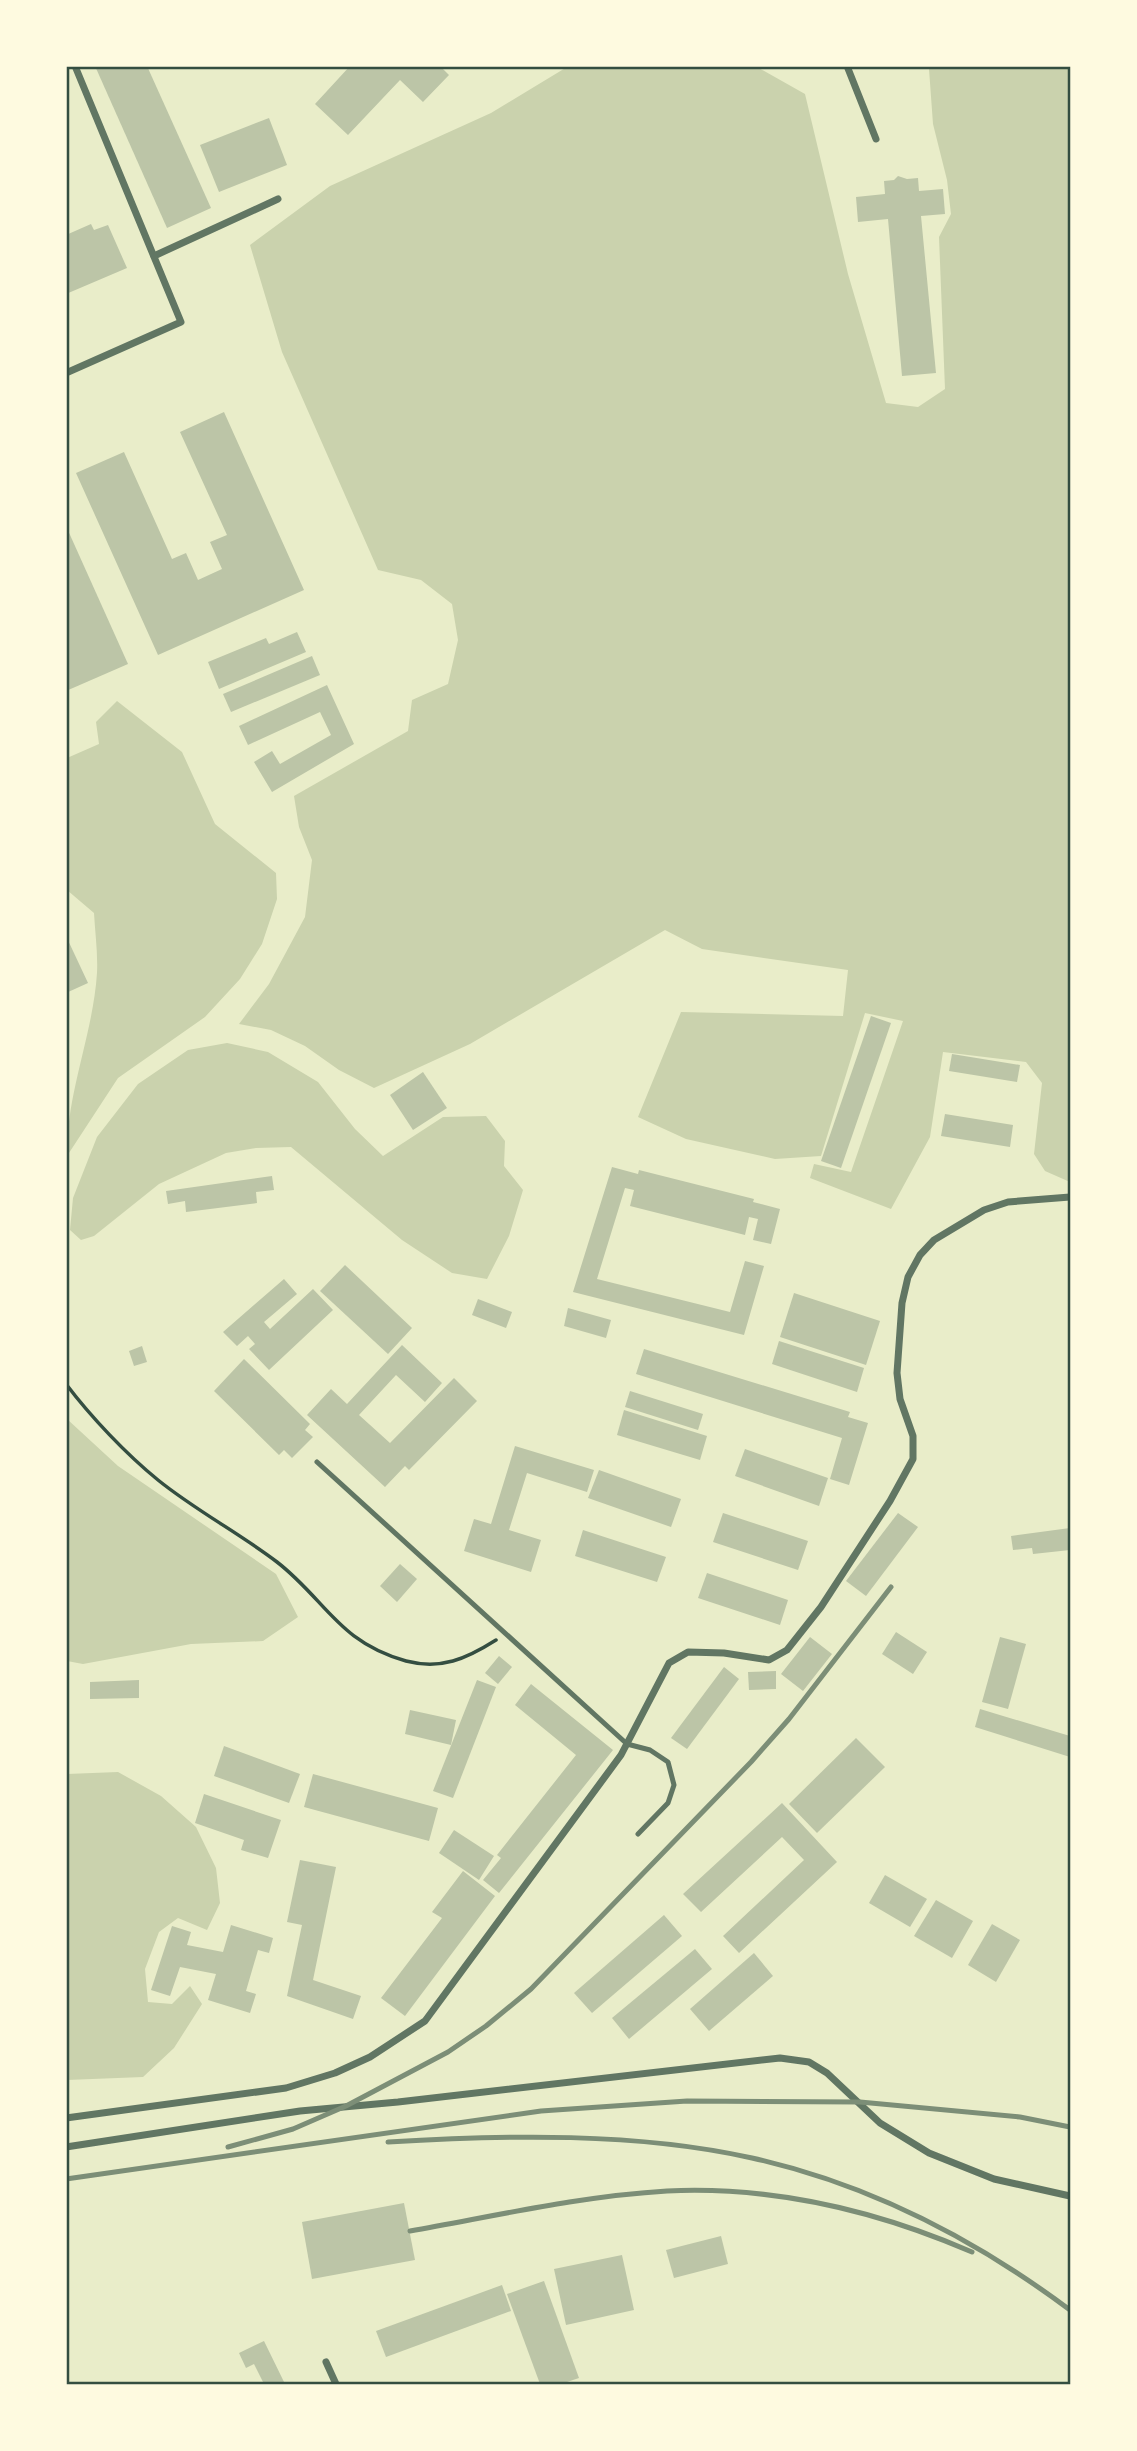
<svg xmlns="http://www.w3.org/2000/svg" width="1137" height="2451" viewBox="0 0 1137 2451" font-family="'Roboto Serif',serif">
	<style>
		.green { fill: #cad2ad }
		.building { fill: #bcc5a7 }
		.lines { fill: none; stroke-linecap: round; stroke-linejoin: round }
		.path { stroke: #344e41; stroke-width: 3.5 }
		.service { stroke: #617663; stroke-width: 5 }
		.minor { stroke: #617663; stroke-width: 7 }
		.rail { stroke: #7c8e77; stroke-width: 5 }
		.neatline { fill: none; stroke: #344e41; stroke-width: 2.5 }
	</style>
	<rect width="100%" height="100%" fill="#e9edc9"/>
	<g class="green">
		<polygon points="930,67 1070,67 1070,1182 1045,1171 1034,1154 1042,1083 1026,1062 943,1052 930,1137 891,1209 810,1178 814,1164 851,1172 903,1021 865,1013 821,1156 775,1159 686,1139 638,1117 681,1012 843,1016 848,970 702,949 665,930 470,1044 374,1088 339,1070 305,1046 271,1030 239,1024 269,984 305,917 312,860 299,827 294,796 408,731 412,700 448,684 458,640 452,604 421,580 378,570 282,352 250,245 330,186 491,113 567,67 757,67 805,94 848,274 886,403 918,407 945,389 939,237 951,214 947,180 933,124 929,69"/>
		<path d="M117 701 182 752 215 824 276 873 277 899 262 944 240 979 205 1017 118 1078 67 1156C66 1094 93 1035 97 973 98 953 95 932 94 913L67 890V758L99 744 96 722Z"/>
		<polygon points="227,1043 268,1052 318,1082 355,1129 383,1156 443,1117 486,1116 505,1141 504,1166 523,1190 509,1236 487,1279 452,1273 402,1240 291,1147 256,1148 226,1153 159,1184 94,1236 81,1240 70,1230 73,1198 97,1137 138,1084 188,1050"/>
		<polygon points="67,1419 118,1466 276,1574 298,1617 263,1641 191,1644 83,1664 67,1661"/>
		<polygon points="118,1772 161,1796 196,1827 216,1868 220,1903 207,1930 178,1918 159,1932 145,1969 148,2002 172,2004 190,1986 202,2004 174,2048 143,2077 67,2080 67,1774"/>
	</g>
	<g class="building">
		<polygon points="95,66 147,66 211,208 167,228"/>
		<polygon points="350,66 440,66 449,75 423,102 400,80 348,135 315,104"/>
		<polygon points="269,118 287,165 219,192 200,145"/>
		<polygon points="898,176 907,179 918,178 919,191 943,189 945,214 921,216 936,373 902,376 888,219 858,222 856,197 885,194 884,181 894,180"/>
		<polygon points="91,224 94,230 108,225 127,268 66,294 66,235"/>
		<polygon points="224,412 304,590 158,655 76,473 124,452 172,559 186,553 198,580 222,569 210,542 227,535 180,432"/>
		<polygon points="66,526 128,664 66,691"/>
		<polygon points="297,632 306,652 219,689 208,662 266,638 269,644"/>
		<polygon points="312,656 320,675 231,712 223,694"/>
		<polygon points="327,685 354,744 272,792 254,762 272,751 280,764 331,735 320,712 248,745 239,726"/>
		<polygon points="66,936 88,983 66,993"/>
		<polygon points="871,1016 891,1023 841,1168 821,1161"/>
		<polygon points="952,1054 1020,1065 1017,1082 949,1071"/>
		<polygon points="423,1072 447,1108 413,1130 390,1095"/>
		<polygon points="945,1114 1013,1125 1010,1147 941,1136"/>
		<polygon points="612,1167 638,1174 639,1170 754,1199 753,1202 780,1209 771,1244 753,1240 758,1219 749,1217 745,1235 630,1206 634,1190 625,1188 597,1279 730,1312 745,1261 764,1266 744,1335 573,1292"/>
		<polygon points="272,1176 274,1190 256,1192 257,1203 186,1212 185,1201 168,1204 166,1191"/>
		<polygon points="345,1265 412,1328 388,1354 320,1291"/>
		<polygon points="284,1279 297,1294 264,1322 270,1329 313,1289 333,1310 269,1370 249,1349 255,1344 248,1336 237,1346 223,1332"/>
		<polygon points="794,1293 880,1321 866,1365 780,1337"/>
		<polygon points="478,1299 512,1312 506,1328 472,1315"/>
		<polygon points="568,1308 611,1320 606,1338 564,1326"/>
		<polygon points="779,1341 864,1368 857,1392 772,1364"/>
		<polygon points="402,1345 442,1383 425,1402 396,1375 359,1415 390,1443 454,1378 477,1401 409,1470 405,1466 385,1487 307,1415 331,1389 347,1404"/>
		<polygon points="142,1346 147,1362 134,1366 129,1351"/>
		<polygon points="644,1349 850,1412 848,1417 868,1423 849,1485 830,1479 842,1438 636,1374"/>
		<polygon points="244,1359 310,1424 305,1430 313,1437 292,1458 284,1450 279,1455 214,1391"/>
		<polygon points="630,1391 703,1414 698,1430 625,1407"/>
		<polygon points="624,1410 707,1436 700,1460 617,1435"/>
		<polygon points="515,1446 594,1470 587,1492 527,1473 509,1530 541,1540 531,1572 464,1551 474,1519 491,1524"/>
		<polygon points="745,1449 828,1478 819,1506 735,1476"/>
		<polygon points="599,1470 681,1499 671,1527 588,1498"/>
		<polygon points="723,1513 808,1541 798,1570 713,1542"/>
		<polygon points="898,1513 918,1527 866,1596 846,1581"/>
		<polygon points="1070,1528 1070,1550 1033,1554 1032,1548 1013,1550 1011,1536"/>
		<polygon points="583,1530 666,1557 657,1582 575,1556"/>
		<polygon points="400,1564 417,1579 397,1602 380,1586"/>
		<polygon points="707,1573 788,1600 780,1625 698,1598"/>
		<polygon points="896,1632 927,1652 913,1674 882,1654"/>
		<polygon points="810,1637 832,1654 803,1691 781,1674"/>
		<polygon points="1000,1637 1026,1644 1008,1709 982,1702"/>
		<polygon points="499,1656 512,1667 498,1684 485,1673"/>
		<polygon points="724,1667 739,1679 687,1749 671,1738"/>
		<polygon points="776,1671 776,1689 749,1690 748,1672"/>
		<polygon points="139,1680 139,1698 90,1699 90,1682"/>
		<polygon points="477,1680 496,1687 453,1798 433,1791"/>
		<polygon points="531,1684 613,1750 499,1893 483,1880 501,1858 497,1855 576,1755 515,1705"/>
		<polygon points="980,1709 1070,1736 1070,1757 975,1727"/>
		<polygon points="410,1710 456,1720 451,1745 405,1734"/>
		<polygon points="856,1738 885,1767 817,1833 789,1804"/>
		<polygon points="224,1746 300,1774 289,1803 214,1776"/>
		<polygon points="313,1774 438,1808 429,1841 304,1807"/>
		<polygon points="204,1794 281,1820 268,1858 241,1850 244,1840 195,1823"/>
		<polygon points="782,1803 837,1862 739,1953 723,1936 804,1860 782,1837 701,1912 683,1894"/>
		<polygon points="454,1830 494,1856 479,1880 439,1853"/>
		<polygon points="300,1860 336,1867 313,1980 361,1996 353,2019 287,1996 302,1925 287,1922"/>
		<polygon points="463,1871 495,1896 405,2016 381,1998 442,1918 432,1912"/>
		<polygon points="885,1875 927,1899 910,1927 869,1903"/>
		<polygon points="936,1900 973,1921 952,1958 914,1936"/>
		<polygon points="664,1915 682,1936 592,2013 574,1993"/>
		<polygon points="992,1924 1020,1940 996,1982 968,1965"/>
		<polygon points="231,1925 273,1938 269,1953 258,1950 246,1991 256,1994 250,2013 208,2000 216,1974 180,1967 170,1996 151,1990 172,1926 191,1932 187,1945 223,1952"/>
		<polygon points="695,1949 712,1969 629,2039 612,2018"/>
		<polygon points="754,1953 773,1976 709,2031 690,2009"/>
		<polygon points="404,2203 415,2260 312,2279 302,2222"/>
		<polygon points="721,2236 728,2264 674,2278 666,2250"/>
		<polygon points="622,2255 634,2310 566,2325 554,2269"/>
		<polygon points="544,2281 579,2378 561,2384 540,2384 507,2294"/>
		<polygon points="502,2285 511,2311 386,2357 376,2331"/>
		<polygon points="264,2341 285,2384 264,2384 254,2364 246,2368 239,2353"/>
	</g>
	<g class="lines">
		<path class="path" d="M66 1384C91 1417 126 1454 158 1480 195 1510 239 1533 277 1562 326 1600 338 1642 406 1661 441 1670 466 1659 496 1640"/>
		<polyline class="service" points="317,1462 627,1744 650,1750 668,1762 674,1785 668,1803 638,1834"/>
		<g class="minor">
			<polyline points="847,66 876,139"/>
			<polyline points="154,256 278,199"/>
			<polyline points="66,373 181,322 75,66"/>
			<polyline points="66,2118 286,2088 335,2073 370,2057 425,2021 621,1755 669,1663 688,1652 724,1653 769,1660 787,1650 821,1607 890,1501 913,1459 913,1436 900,1399 897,1373 902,1303 908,1277 920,1255 934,1240 984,1210 1008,1202 1070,1197"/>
			<polyline points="66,2147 300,2111 398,2102 780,2058 809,2062 827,2073 880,2123 929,2153 994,2179 1070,2196"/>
			<polyline points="326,2362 336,2384"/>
		</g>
		<g class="rail">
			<path d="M388 2142C506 2135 636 2132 752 2158 869 2184 975 2239 1070 2310"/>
			<polyline points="228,2147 293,2129 346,2106 448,2052 486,2026 531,1989 751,1762 789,1719 891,1587"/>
			<polyline points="66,2179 541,2111 687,2101 860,2102 1020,2117 1070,2127"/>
			<path d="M410 2231C495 2216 581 2196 667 2191 773 2186 875 2210 972 2252"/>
		</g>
	</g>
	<rect width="1137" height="2451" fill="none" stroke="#fefae0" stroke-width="136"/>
	<rect x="68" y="68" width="1001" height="2315" class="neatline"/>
</svg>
